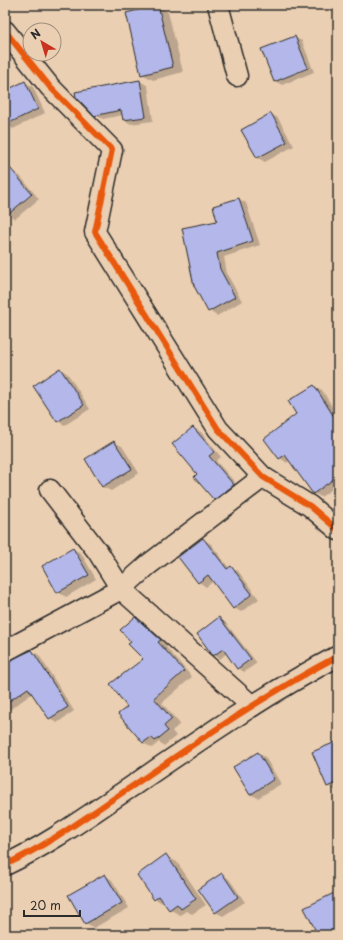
<svg xmlns="http://www.w3.org/2000/svg" width="343" height="940" viewBox="0 0 343 940" font-family="'Playpen Sans',sans-serif">
	<style>
		.shadow { fill: #0003 }
		.building { fill: #b3b7e9; stroke: #2b2b2b }
		.lines { fill: none; stroke-linecap: round; stroke-linejoin: round }
		.minor-casing { stroke: #2b2b2b; stroke-width: 23 }
		.minor { stroke: #ebcfb2; stroke-width: 20 }
		.cycleway-casing { stroke: #ebcfb2; stroke-width: 8 }
		.cycleway { stroke: #e8590c; stroke-width: 6 }
	</style>
	<rect width="100%" height="100%" fill="#ebcfb2"/>
	<filter id="ink" filterUnits="userSpaceOnUse"><feTurbulence type="fractalNoise" baseFrequency=".025" numOctaves="2"/><feDisplacementMap in="SourceGraphic" scale="8" xChannelSelector="R" yChannelSelector="G"/><feConvolveMatrix kernelMatrix="1 2 1 2 8 2 1 2 1" color-interpolation-filters="sRGB"/></filter>
	<g filter="url(#ink)">
		<g class="shadow">
			<polygon points="158,6 168,12 183,72 153,80 142,74"/>
			<polygon points="294,37 302,41 314,72 282,85 275,81"/>
			<polygon points="140,81 148,86 153,121 131,124 124,120 123,115 103,119 95,115"/>
			<polygon points="25,82 33,87 45,113 13,129 5,123 5,92"/>
			<polygon points="271,114 278,118 294,146 265,162 258,158"/>
			<polygon points="12,172 20,176 39,199 15,219 5,212 5,178"/>
			<polygon points="239,199 246,203 260,245 224,257 227,274 242,301 217,316 209,311 219,222"/>
			<polygon points="60,369 68,374 90,409 65,425 57,421"/>
			<polygon points="314,386 322,390 338,416 338,485 321,497 313,493 290,460 287,463 280,458 297,414"/>
			<polygon points="193,428 201,432 221,457 216,461 241,489 222,504 214,499 198,474"/>
			<polygon points="114,442 122,446 139,473 111,491 103,487 86,460"/>
			<polygon points="203,539 211,544 229,568 231,567 238,571 259,599 241,612 234,608 214,581 206,587 199,582"/>
			<polygon points="73,549 81,553 96,579 66,597 58,592"/>
			<polygon points="135,618 144,623 169,645 166,647 192,677 162,703 180,724 172,731 176,736 164,746 159,742 152,748 143,743 128,707 144,659 132,642"/>
			<polygon points="219,618 225,622 257,663 244,672 238,668 227,653 220,659 214,655"/>
			<polygon points="32,651 39,655 74,711 57,723 50,718 33,693 5,713 5,662"/>
			<polygon points="338,742 338,792 328,786"/>
			<polygon points="258,753 265,757 281,784 258,798 250,794"/>
			<polygon points="166,856 177,862 206,905 192,914 186,911 180,915 169,909 166,905 155,899"/>
			<polygon points="222,874 229,879 245,902 223,916 215,912"/>
			<polygon points="105,875 112,880 129,908 94,928 86,923"/>
			<polygon points="338,929 338,935 326,935"/>
		</g>
		<g class="building">
			<polygon points="158,5 173,67 141,75 126,13"/>
			<polygon points="295,36 308,68 274,82 261,49"/>
			<polygon points="140,80 146,117 123,120 121,110 94,116 76,97 75,92"/>
			<polygon points="25,81 38,109 5,125 5,91"/>
			<polygon points="271,113 287,142 257,158 241,130"/>
			<polygon points="5,162 32,194 5,217"/>
			<polygon points="239,198 253,241 217,253 220,269 235,297 208,312 194,286 182,228 217,221 213,206"/>
			<polygon points="60,368 84,405 57,422 33,386"/>
			<polygon points="314,385 338,423 338,476 313,494 285,455 279,459 264,439 296,414 288,401"/>
			<polygon points="193,427 214,452 209,456 234,485 214,500 194,477 197,474 172,444"/>
			<polygon points="114,441 132,469 102,487 85,459"/>
			<polygon points="203,538 227,569 231,566 252,594 233,609 208,575 198,583 178,557"/>
			<polygon points="73,548 89,575 57,593 42,566"/>
			<polygon points="135,617 161,640 158,642 184,671 154,698 172,719 164,726 168,731 155,741 151,737 143,743 118,714 127,707 110,684 143,659 128,644 131,642 120,630"/>
			<polygon points="219,617 251,659 237,669 223,649 213,656 197,634"/>
			<polygon points="32,650 68,707 49,719 28,688 5,704 5,662"/>
			<polygon points="338,741 338,782 327,787 312,752"/>
			<polygon points="258,752 274,779 250,795 233,767"/>
			<polygon points="166,854 196,899 181,909 177,904 169,910 159,896 154,900 137,875"/>
			<polygon points="222,873 238,897 215,913 198,889"/>
			<polygon points="105,874 122,903 85,924 68,895"/>
			<polygon points="338,891 338,928 324,935 318,935 304,908"/>
		</g>
		<g class="lines">
			<defs>
				<g id="minor">
					<polyline points="218,5 237,76"/>
					<polyline points="5,31 50,87 112,150 95,232 218,429 263,477 310,506 338,530"/>
					<polyline points="50,490 98,552 121,589 252,706"/>
					<polyline points="5,651 121,589 148,565 263,477"/>
					<path d="M5 865C50 844 90 814 131 787 198 741 266 694 338 656"/>
				</g>
			</defs>
			<use href="#minor" class="minor-casing"/>
			<use href="#minor" class="minor"/>
			<defs>
				<g id="cycleway">
					<polyline points="5,31 50,87 112,150 95,232 218,429 263,477 310,506 338,530"/>
					<path d="M5 865C50 844 90 814 131 787 198 741 266 694 338 656"/>
				</g>
			</defs>
			<use href="#cycleway" class="cycleway-casing"/>
			<use href="#cycleway" class="cycleway"/>
		</g>
	</g>
	<rect width="343" height="940" fill="none" stroke="#ebcfb2" stroke-width="20"/>
	<rect x="10" y="10" width="323" height="920" fill="none" stroke="#2b2b2b" stroke-width="1.5" filter="url(#ink)"/>
	<g transform="translate(42 42) rotate(322)"><circle r="19" fill="#ebcfb2" stroke="#9e8d7c"/>
	<path d="M0-3L7 15L0 10L-7 15Z" fill="#c8321e"/>
	<text y="-6" font-size="11" font-weight="bold" text-anchor="middle" fill="#2b2b2b">N</text>
	</g>
	<path d="M24 910v6h56v-6" fill="none" stroke="#2b2b2b" stroke-width="2"/>
	<text x="30" y="910" font-size="12" fill="#2b2b2b" stroke="#ebcfb2" stroke-width="3" paint-order="stroke">20 m</text>
</svg>
